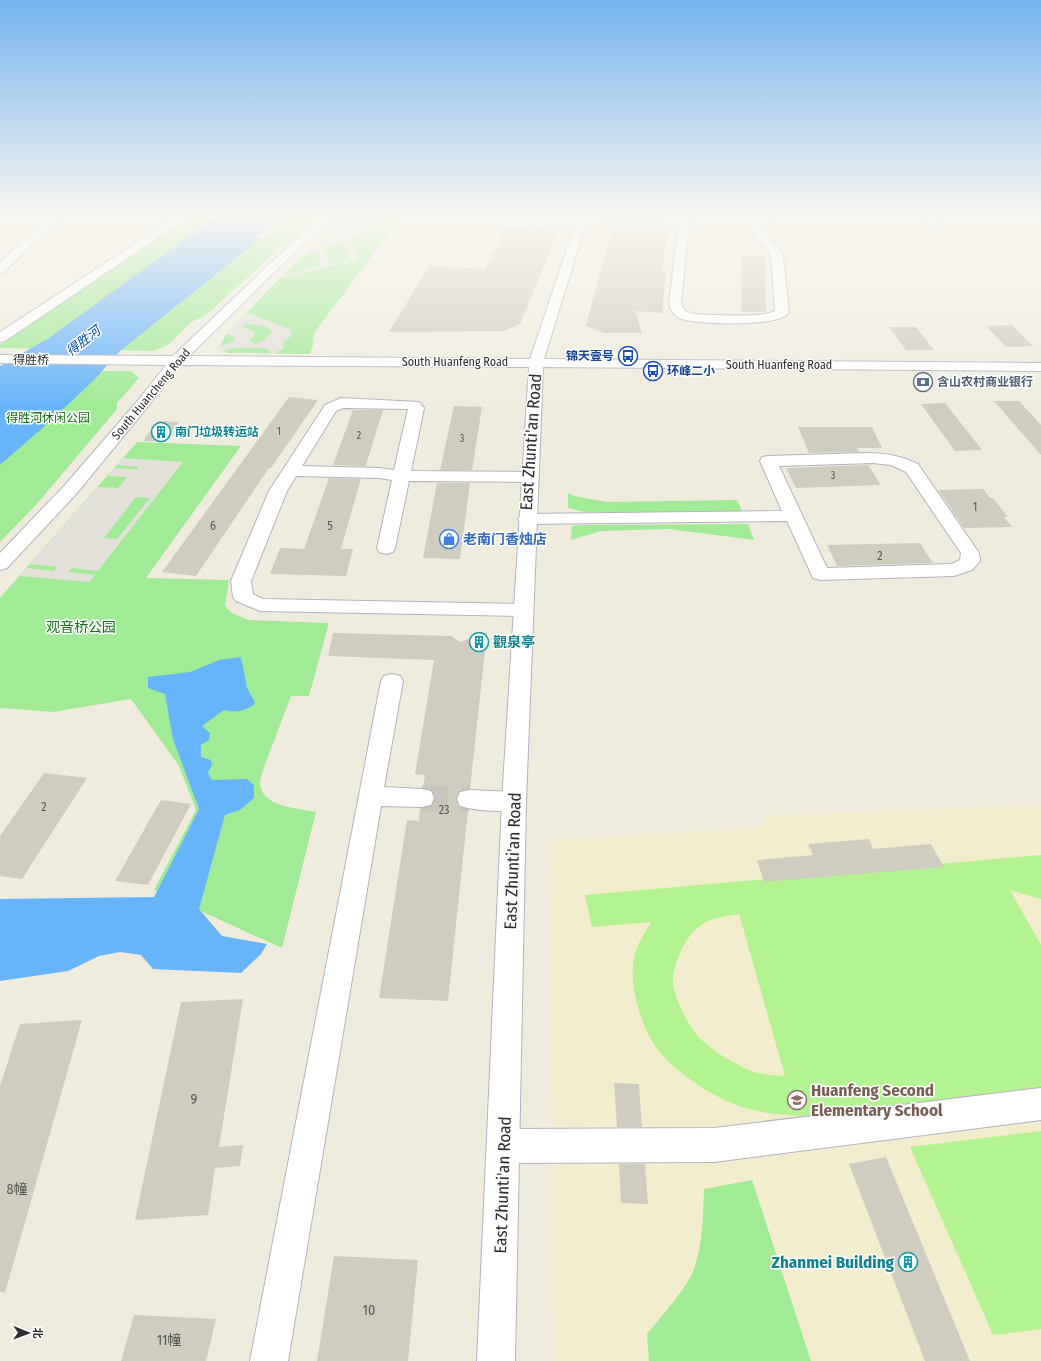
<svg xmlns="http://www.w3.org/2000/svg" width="1041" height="1361" viewBox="0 0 1041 1361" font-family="'Fira Sans Condensed','Noto Sans SC',sans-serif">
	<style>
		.education { fill: #f2eecd }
		.green { fill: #a1eb96 }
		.pitch { fill: #b4f391; fill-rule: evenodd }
		.plaza { fill: #e3e1da; fill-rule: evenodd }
		.water { fill: #68b4fa }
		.building { fill: #cfcdc0 }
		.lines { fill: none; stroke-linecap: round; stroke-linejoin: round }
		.street-tunnel { stroke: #c8c6bb; stroke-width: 26; stroke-dasharray: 26 13; stroke-linecap: butt }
		.street-casing { stroke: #b3b2c2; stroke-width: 2 }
		.secondary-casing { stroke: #b3b2c2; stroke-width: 2 }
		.street { fill: #fff; fill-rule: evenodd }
		.secondary { fill: #fff; fill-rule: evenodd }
		.labels { text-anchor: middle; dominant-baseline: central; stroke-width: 3; stroke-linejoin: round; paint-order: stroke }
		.far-number-label { font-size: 10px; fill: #565552 }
		.far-transit-label { font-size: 12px; font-weight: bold; fill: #164399; stroke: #fff; text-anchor: end }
		.far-street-label { font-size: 12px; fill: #2d2d2d; stroke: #fff }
		.far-service-label { font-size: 12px; font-weight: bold; fill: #4e5e75; stroke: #fff; text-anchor: start }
		.far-park-label { font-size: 12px; fill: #147314; stroke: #fff }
		.far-culture-label { font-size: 12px; font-weight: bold; fill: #0d838f; stroke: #fff; text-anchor: start }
		.number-label { font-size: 12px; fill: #565552 }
		.far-water-label { font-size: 13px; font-style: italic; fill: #004dae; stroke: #fff }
		.shop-label { font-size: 14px; font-weight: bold; fill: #366cbe; stroke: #fff; text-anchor: start }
		.park-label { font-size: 14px; fill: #147314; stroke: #fff }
		.culture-label { font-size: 14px; font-weight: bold; fill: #0d838f; stroke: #fff; text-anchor: start }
		.near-number-label { font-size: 14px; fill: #565552 }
		.near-street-label { font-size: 17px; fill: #2d2d2d; stroke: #fff }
		.near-education-label { font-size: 17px; font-weight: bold; fill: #785e54; stroke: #fff; text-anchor: start }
		.near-culture-label { font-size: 17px; font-weight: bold; fill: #0d838f; stroke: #fff; text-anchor: end }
	</style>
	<rect width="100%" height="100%" fill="#efecde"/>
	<polygon class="education" points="1041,805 1041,1361 553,1361 552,840 755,828 772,815"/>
	<g class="green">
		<polygon points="189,216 315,216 205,316 191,322 168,345 153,351 0,348 0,345"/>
		<polygon points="344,216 402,216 314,333 313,345 310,354 229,353 216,348 220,346 226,334 283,275"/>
		<polygon points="0,371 131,371 139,378 117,403 117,409 36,505 0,542"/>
		<path d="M137 442 241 446 146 578 229 580 225 606 232 613 248 620 329 623 309 696H291L263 770C262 774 260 779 260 783 261 807 298 808 316 812L282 948 154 890 196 810 179 766 131 699 53 712 0 708V598Z"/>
		<polygon points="568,493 574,496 607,502 737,500 743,512 585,512 568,508"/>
		<polygon points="748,524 754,540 669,529 601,531 571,540 572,526 581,525"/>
		<path d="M752 1180 811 1361H649L647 1334C660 1318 688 1287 694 1269 703 1243 703 1216 704 1189Z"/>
	</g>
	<g class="pitch">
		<path d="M1041 855V899L1010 890 1041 945V1089L800 1116C777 1114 756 1113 734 1104 709 1094 683 1077 664 1057 643 1036 628 986 634 958 636 945 645 933 651 922L592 927 585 895ZM739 914 785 1076H784C775 1075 763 1075 754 1072 735 1065 709 1049 696 1034 687 1023 673 995 673 981 674 962 685 936 701 925 712 918 726 916 739 914Z"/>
		<polygon points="1041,1131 1041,1329 993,1335 910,1147"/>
	</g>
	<g class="plaza">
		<polygon points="278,216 290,216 263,240 254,237"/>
		<path d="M344 216H385L367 229 351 237 358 260 280 278 283 275 321 266 317 251 307 252 322 238 332 236 330 230ZM345 241 350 260 329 264 323 246Z"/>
		<path d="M247 313 290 329 292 335 284 342 283 345 284 349H281L275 354 269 353V350L264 348H235L221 351 216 348 234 341V337L226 334ZM247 324 264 326 270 328 272 332 264 340 258 343H253L249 340 255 335V332L242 327 243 325Z"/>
		<path d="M123 458 183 462 98 571 72 568 69 572 95 575 89 582 20 576 27 568 54 571 57 567 30 564 98 487 118 488 127 477 108 476 114 468 137 469 139 467 117 465ZM136 497 150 498 117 539 104 538Z"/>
	</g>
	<g class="water">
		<polygon points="217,216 278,216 255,237 260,239 120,351 94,380 46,425 0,465 0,366 49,338"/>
		<path d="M241 657 247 688 255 702 254 705C243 711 237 713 224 710L202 726 210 733 209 740 201 745V757L211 760 212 765 208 773 212 780 247 779 254 785V798L240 810 225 815 199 909 222 936 267 944 261 954 241 973 153 969 141 955 120 952 99 956 68 971 0 981V899L154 897 199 809 173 739 165 694 148 688V677L190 672 219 660Z"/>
	</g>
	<g class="building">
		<polygon points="614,221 669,224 662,271 666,271 662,313 635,311 642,333 604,333 586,326"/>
		<polygon points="541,226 560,227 520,324 504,331 389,332 429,266 485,269 506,227 540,229"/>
		<polygon points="742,255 765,256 766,312 741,312"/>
		<polygon points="1012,325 1033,346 1006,347 986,326"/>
		<polygon points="889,327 916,327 934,350 906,350"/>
		<polygon points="289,397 318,400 271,468 269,468 196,576 162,572"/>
		<polygon points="994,401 1019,401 1041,425 1041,455"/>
		<polygon points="945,403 982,450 955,451 921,404"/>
		<polygon points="454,406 482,407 472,470 440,470"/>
		<polygon points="353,410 383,410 366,465 365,466 333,465"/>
		<polygon points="158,421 179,422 164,442 143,441"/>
		<polygon points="798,427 872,427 882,448 857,448 859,452 809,453"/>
		<polygon points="868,465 881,485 796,488 786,468"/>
		<polygon points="329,478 361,479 341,549 353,549 346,576 270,574 280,548 304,549"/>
		<polygon points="437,483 470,483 460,559 423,558"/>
		<polygon points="983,489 990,498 993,498 1008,517 1004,517 1012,527 964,528 938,490"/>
		<polygon points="920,543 933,563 837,566 827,545"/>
		<polygon points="487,632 470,789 460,791 456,798 459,807 468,810 448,1001 379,998 407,820 419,821 420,808 431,806 435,799 432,790 423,788 425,775 415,774 434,660 328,656 333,633 451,636 460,642"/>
		<polygon points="44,773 87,778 22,879 0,876 0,836"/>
		<polygon points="161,800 191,804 148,885 115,881"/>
		<polygon points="869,839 873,849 931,844 944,867 764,882 757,860 813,855 808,844"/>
		<polygon points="243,999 219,1147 243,1145 240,1166 215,1168 208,1215 135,1220 181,1002"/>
		<polygon points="82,1020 5,1293 0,1292 0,1086 20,1024"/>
		<polygon points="614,1083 639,1084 642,1127 617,1127"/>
		<polygon points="886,1157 970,1361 925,1361 849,1164"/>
		<polygon points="619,1164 645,1164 648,1204 621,1203"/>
		<polygon points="334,1256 418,1260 408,1361 317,1361"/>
		<polygon points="134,1315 216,1319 206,1361 121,1361"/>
	</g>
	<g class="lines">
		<polyline class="street-tunnel" points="422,798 469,799"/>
		<defs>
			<g id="street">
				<polygon points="49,216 61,216 4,272 0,273 0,263"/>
				<polygon points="177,216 190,216 5,341 0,342 0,332"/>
				<polygon points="437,216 514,216 580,220 585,223 580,226 442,219"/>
				<path d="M604 216H690L681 303C683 311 688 313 696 314 714 315 760 318 775 311L771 256 768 251 751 233 759 216H770L763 232 777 247 783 256 789 313C779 327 695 325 679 318 673 315 670 309 669 303L679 223 609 219Z"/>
				<polygon points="922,216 933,216 940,225 939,227 931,227"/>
				<path d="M341 398 419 402 424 408 411 471 529 472 535 473 538 477 535 481 529 482 409 481 395 548 393 552 386 554 379 552 377 548 392 480 379 478 296 476 287 491 251 581 253 594 263 599 523 604 530 606 533 610 530 614 523 616 260 611 236 601 233 597 231 581 269 491 325 405ZM343 408 408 409 394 470 379 468 302 466 336 411Z"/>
				<path d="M867 453C885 453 902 456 918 464L979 553 980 561 972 570 954 576 820 580 813 578 787 521 527 524 521 523 518 519 521 515 527 514 782 511 760 461 762 457 768 456ZM873 463 891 465 906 472 961 553 960 560 952 564 827 568 779 466Z"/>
				<polygon points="392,674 400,676 403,681 384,787 422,789 431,791 434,798 431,805 422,807 381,806 288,1361 250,1361 381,681 384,676"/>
				<path d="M469 790 514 792 523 794 526 801 523 808C507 813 476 811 460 806L457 799 460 792Z"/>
				<polygon points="1041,1088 1041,1120 714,1162 504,1163 492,1158 487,1146 492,1134 504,1129 714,1128"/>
			</g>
			<polygon id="secondary" points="320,216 332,216 189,356 530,359 578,216 588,216 544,359 1041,363 1041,371 543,367 526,801 515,1361 477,1361 502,801 529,367 181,365 145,410 77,493 7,568 0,570 0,553 65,485 135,404 166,365 0,363 0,355 173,356"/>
		</defs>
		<use href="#street" class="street-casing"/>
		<use href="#secondary" class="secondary-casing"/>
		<use href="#street" class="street"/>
		<use href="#secondary" class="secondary"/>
	</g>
	<linearGradient id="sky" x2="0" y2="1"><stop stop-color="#75b4ef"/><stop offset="0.53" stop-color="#f8f6f0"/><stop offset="1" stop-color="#f8f6f0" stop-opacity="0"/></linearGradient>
	<rect width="1041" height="407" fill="url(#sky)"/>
	<defs>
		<symbol id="bus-ring" viewBox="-11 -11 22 22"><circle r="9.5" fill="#fff" stroke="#1a4fb4" stroke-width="1.5"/><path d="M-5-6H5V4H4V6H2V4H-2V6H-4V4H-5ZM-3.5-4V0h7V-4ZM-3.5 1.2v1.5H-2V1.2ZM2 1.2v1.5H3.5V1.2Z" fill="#1a4fb4"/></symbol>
		<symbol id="bank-ring" viewBox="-11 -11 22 22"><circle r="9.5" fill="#fff" stroke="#5c6f8a" stroke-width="1.5"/><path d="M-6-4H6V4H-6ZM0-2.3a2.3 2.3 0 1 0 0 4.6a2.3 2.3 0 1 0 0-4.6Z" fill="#5c6f8a"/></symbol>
		<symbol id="building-ring" viewBox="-11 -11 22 22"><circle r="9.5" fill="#fff" stroke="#0f9aa8" stroke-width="1.5"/><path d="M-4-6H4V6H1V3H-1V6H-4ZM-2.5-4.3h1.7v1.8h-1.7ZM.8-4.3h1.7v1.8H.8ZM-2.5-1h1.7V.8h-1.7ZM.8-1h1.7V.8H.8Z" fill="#0f9aa8"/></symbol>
		<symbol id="shop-ring" viewBox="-11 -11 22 22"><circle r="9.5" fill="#fff" stroke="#3f7fe0" stroke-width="1.5"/><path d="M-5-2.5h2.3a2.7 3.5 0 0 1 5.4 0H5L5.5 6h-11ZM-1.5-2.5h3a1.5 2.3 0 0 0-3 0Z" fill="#3f7fe0"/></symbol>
		<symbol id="school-ring" viewBox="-11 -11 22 22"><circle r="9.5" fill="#fff" stroke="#8d6e63" stroke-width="1.5"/><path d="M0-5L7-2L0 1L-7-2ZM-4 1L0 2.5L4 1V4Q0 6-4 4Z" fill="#8d6e63"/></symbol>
	</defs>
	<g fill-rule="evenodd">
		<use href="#bus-ring" x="617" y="345" width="22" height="22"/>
		<use href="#bus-ring" x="642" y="360" width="22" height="22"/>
		<use href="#bank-ring" x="912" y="371" width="22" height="22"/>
		<use href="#building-ring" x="150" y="421" width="22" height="22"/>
		<use href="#shop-ring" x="438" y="528" width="22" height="22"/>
		<use href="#building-ring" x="468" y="631" width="22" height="22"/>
		<use href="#school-ring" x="786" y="1089" width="22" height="22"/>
		<use href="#building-ring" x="897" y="1251" width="22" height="22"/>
	</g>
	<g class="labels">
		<g class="far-number-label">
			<text x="279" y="432">1</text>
			<text x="359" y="436">2</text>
			<text x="462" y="439">3</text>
			<text x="833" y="476">3</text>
		</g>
		<g class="far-transit-label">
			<text x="614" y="356">锦天壹号</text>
			<text x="667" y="371" text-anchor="start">环峰二小</text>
		</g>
		<g class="far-street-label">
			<text transform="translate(31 360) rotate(1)">得胜桥</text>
			<text x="455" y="362">South Huanfeng Road</text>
			<text x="779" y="365">South Huanfeng Road</text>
			<text transform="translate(151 394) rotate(-50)">South Huancheng Road</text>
		</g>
		<g class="far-service-label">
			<text x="937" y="382">含山农村商业银行</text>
		</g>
		<g class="far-park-label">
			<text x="48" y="418">得胜河休闲公园</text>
		</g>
		<g class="far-culture-label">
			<text x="175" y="432">南门垃圾转运站</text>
		</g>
		<g class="number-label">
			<text x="975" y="507">1</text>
			<text x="213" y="526">6</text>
			<text x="330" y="526">5</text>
			<text x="880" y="556">2</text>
			<text x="44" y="807">2</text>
			<text x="444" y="810">23</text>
		</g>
		<g class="far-water-label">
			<text transform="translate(83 341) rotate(-38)">得胜河</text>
		</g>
		<g class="shop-label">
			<text x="463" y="539">老南门香烛店</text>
		</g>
		<g class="park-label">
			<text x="81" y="627">观音桥公园</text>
		</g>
		<g class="culture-label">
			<text x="493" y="642">觀泉亭</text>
		</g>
		<g class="near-number-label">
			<text x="194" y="1099">9</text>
			<text x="17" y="1189">8幢</text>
			<text x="369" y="1310">10</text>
			<text x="169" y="1340">11幢</text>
		</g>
		<g class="near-street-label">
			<text transform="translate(531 442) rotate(-86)">East Zhunti'an Road</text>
			<text transform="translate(513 861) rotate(-88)">East Zhunti'an Road</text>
			<text transform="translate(503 1185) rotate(-88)">East Zhunti'an Road</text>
		</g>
		<g class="near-education-label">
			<text x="811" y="1090">Huanfeng Second<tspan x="811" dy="20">Elementary School</tspan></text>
		</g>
		<g class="near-culture-label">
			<text x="894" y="1262">Zhanmei Building</text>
		</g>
	</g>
	<g transform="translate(28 1333) rotate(91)" stroke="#ffffff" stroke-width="3" paint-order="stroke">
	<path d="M0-3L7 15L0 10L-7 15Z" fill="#2d2d2d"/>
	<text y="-6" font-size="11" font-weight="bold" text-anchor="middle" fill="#2d2d2d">北</text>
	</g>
</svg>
